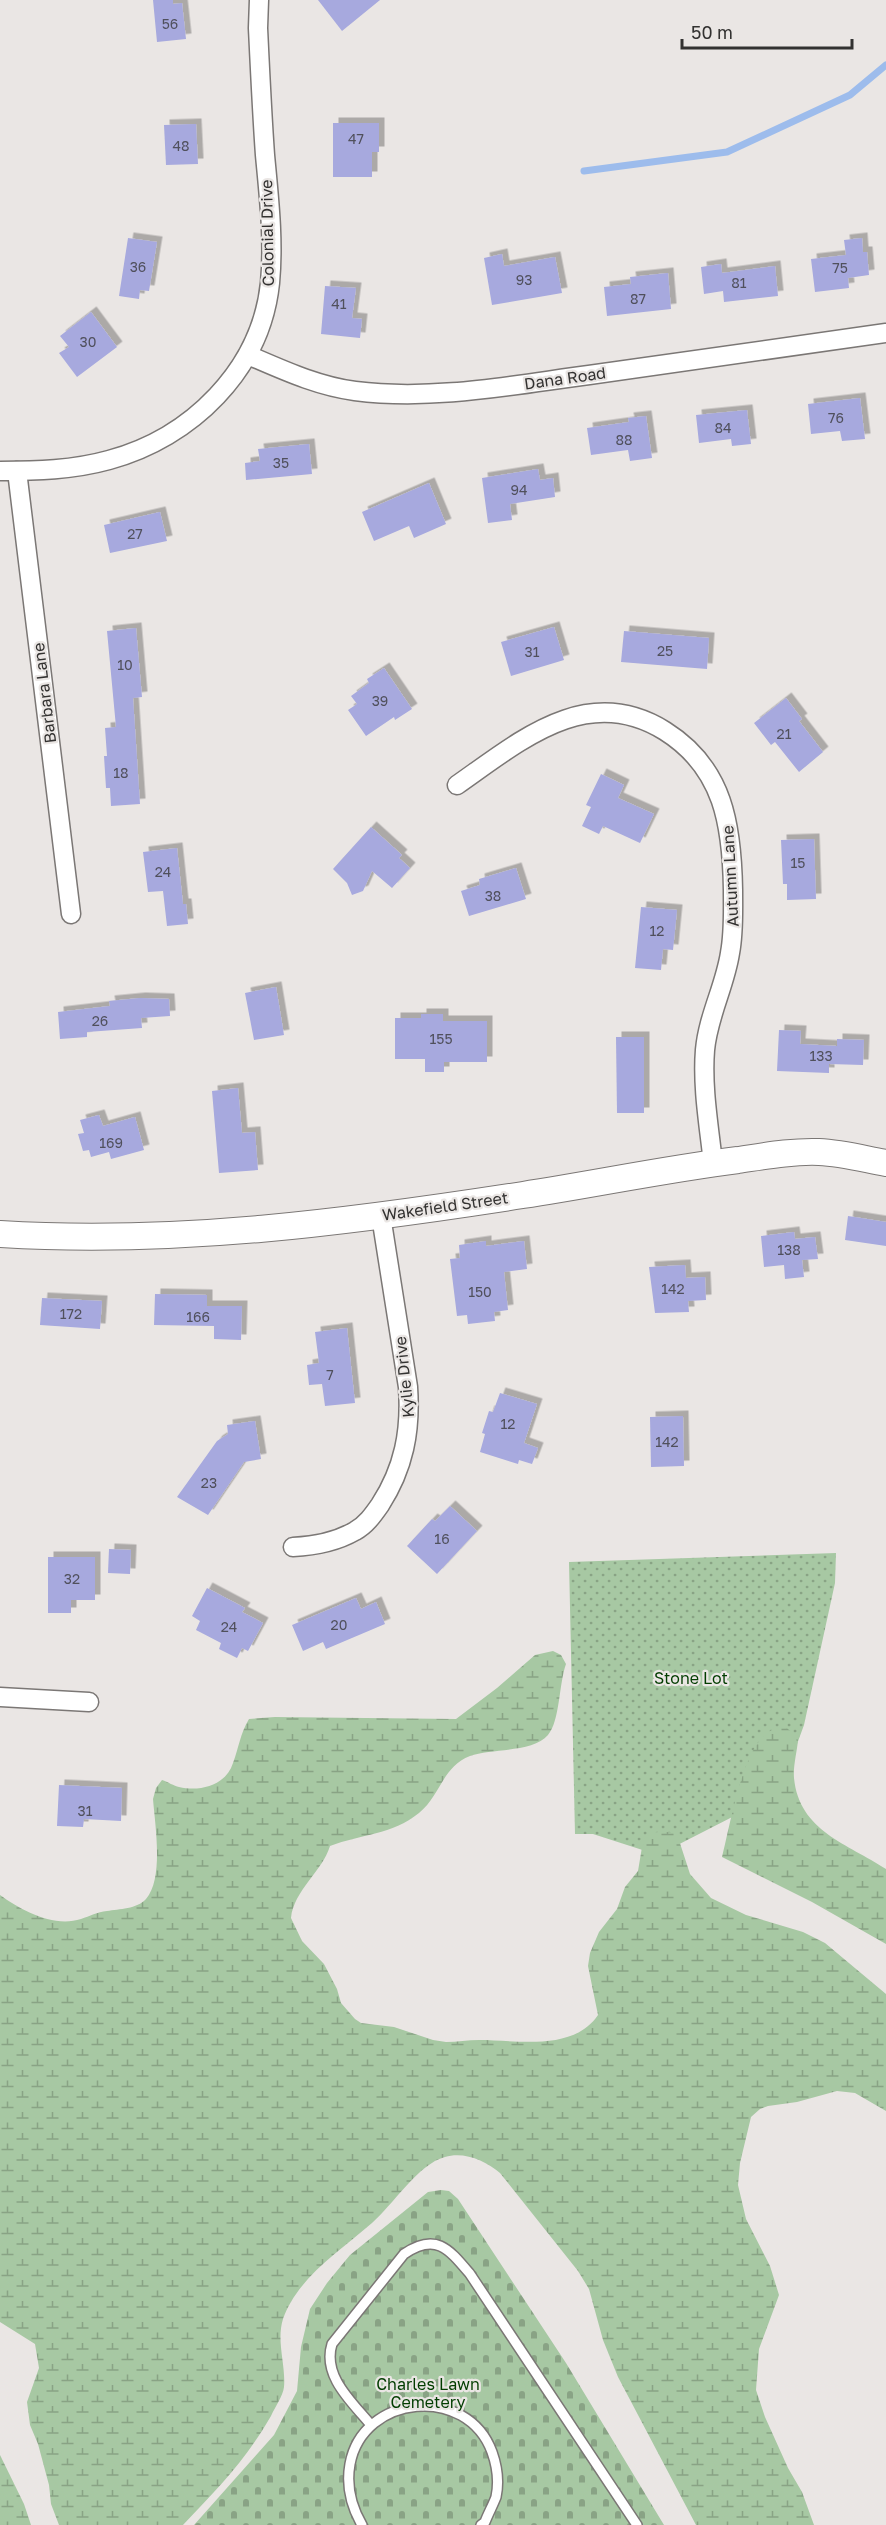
<svg xmlns="http://www.w3.org/2000/svg" width="886" height="2525" viewBox="0 0 886 2525" font-family="'Golos Text',sans-serif">
	<style>
		.grass { fill: url(#grass-dots) }
		.wetland { fill: url(#wetland-marsh) }
		.cemetery { fill: url(#cemetery-stones) }
		.lines { fill: none; stroke-linecap: round; stroke-linejoin: round }
		.stream { stroke: #9dbcec; stroke-width: 7 }
		.building { fill: #a7a9de; filter: url(#shadow) }
		.lane-casing { stroke: #7b7775; stroke-width: 12 }
		.street-casing { stroke: #7b7775; stroke-width: 21 }
		.secondary-casing { stroke: #7b7775; stroke-width: 28 }
		.lane { stroke: #fff; stroke-width: 9 }
		.street { stroke: #fff; stroke-width: 18 }
		.secondary { stroke: #fff; stroke-width: 26 }
		.labels { text-anchor: middle; dominant-baseline: central; stroke-width: 4.5; stroke-linejoin: round; paint-order: stroke }
		.number-label { font-size: 14px; fill: #50505c }
		.street-label { font-size: 16px; fill: #333231; stroke: #eae6e4 }
		.park-label { font-size: 16px; fill: #023d00; stroke: #eae6e4 }
	</style>
	<defs>
		<pattern id="grass-dots" width="8" height="8" patternUnits="userSpaceOnUse" patternTransform="scale(1.5)"><rect width="8" height="8" fill="#a7c8a3"/><path d="M2 2h.1M6 6h.1" fill="none" stroke="#89a385" stroke-width="1.8" stroke-linecap="round"/></pattern>
		<pattern id="wetland-marsh" width="20" height="14" patternUnits="userSpaceOnUse" patternTransform="scale(1.5)"><rect width="20" height="14" fill="#a7c8a3"/><path d="M1 5h8M5 5V1M11 12h8M15 12V8" fill="none" stroke="#89a385"/></pattern>
		<pattern id="cemetery-stones" width="16" height="16" patternUnits="userSpaceOnUse" patternTransform="scale(1.5)"><rect width="16" height="16" fill="#a7c8a3"/><path d="M2 7V4a2 2 0 0 1 4 0v3zM10 15v-3a2 2 0 0 1 4 0v3z" fill="#89a385"/></pattern>
		<filter id="shadow"><feDropShadow dx="5.5" dy="-5.5" stdDeviation="0" flood-color="#0004"/></filter>
	</defs>
	<rect width="100%" height="100%" fill="#eae6e4"/>
	<polygon class="grass" points="836,1553 835,1583 804,1725 793,1755 775,1795 658,1855 593,1834 575,1834 569,1562"/>
	<g class="wetland">
		<path d="M553 1651 561 1655 566 1664C559 1683 560 1721 548 1735 533 1753 491 1748 470 1756 442 1767 441 1795 419 1813 392 1835 361 1834 330 1846 322 1872 294 1890 291 1918L302 1941 324 1964 337 1989 341 2003 355 2019 361 2023 394 2027 433 2040 446 2042C457 2042 468 2040 479 2040 517 2040 573 2052 598 2015L588 1966 590 1953 599 1932 617 1909 625 1887 638 1871 642 1847 648 1834C659 1831 666 1831 677 1834L690 1874 711 1898 746 1915 803 1932 825 1943 886 1994V2111L855 2093 837 2091 797 2102 768 2106 760 2109 751 2117 740 2163 738 2185 746 2219 770 2266 779 2295 759 2349 756 2390 765 2417 788 2468 802 2492 814 2525H696L618 2377 603 2340 589 2289 578 2271 500 2173C486 2161 464 2151 445 2157 418 2164 393 2205 372 2223 340 2251 298 2277 283 2319 276 2341 286 2365 284 2387 283 2396 275 2407 271 2416 245 2461 218 2488 183 2525H59L51 2504 49 2485 38 2444 30 2425 27 2402 39 2368 35 2344 0 2322V1895C21 1910 53 1928 81 1919 90 1916 97 1912 107 1911 119 1909 137 1909 146 1899 164 1878 155 1825 153 1799L156 1788 162 1780C168 1782 174 1786 179 1787 201 1792 226 1785 233 1763 239 1747 240 1734 249 1719L275 1717 456 1719 497 1688 535 1655Z"/>
		<path d="M785 1727 792 1732 798 1740C797 1752 793 1766 794 1778 799 1831 848 1844 886 1869V1944L812 1902 722 1857C730 1826 742 1751 767 1733 772 1729 778 1728 785 1727Z"/>
		<polygon points="0,2455 24,2504 31,2525 0,2525"/>
	</g>
	<polygon class="cemetery" points="441,2190 449,2191 458,2199 566,2363 664,2525 194,2525 274,2435 297,2391 301,2347 310,2309 327,2283 350,2255 428,2192"/>
	<g class="lines">
		<polyline class="stream" points="584,171 727,152 850,95 886,65"/>
	</g>
	<g class="building">
		<polygon points="153,0 173,0 173,4 182,3 186,39 157,42"/>
		<polygon points="318,0 380,0 342,31"/>
		<polygon points="333,123 379,123 379,152 372,152 372,177 333,177"/>
		<polygon points="196,124 198,164 166,165 164,125"/>
		<polygon points="128,238 157,242 149,291 140,290 139,299 119,296"/>
		<polygon points="862,238 863,252 867,252 869,275 848,278 849,288 815,292 811,259 846,255 844,240"/>
		<polygon points="502,254 504,266 555,257 562,293 492,305 484,258"/>
		<polygon points="721,264 722,273 775,266 778,296 724,302 723,291 704,294 701,267"/>
		<polygon points="668,273 671,309 607,316 604,287 631,284 630,277"/>
		<polygon points="325,286 356,288 352,318 362,319 360,338 321,334"/>
		<polygon points="91,312 117,347 77,377 59,353 69,347 60,336"/>
		<polygon points="860,398 865,439 842,441 840,431 811,434 808,404"/>
		<polygon points="747,410 751,444 732,446 731,439 699,443 696,415"/>
		<polygon points="646,416 652,458 630,461 628,450 591,455 587,428 629,422 628,418"/>
		<polygon points="309,444 312,474 246,480 245,463 260,461 258,449"/>
		<polygon points="538,469 540,480 553,478 555,497 510,504 512,520 488,523 482,478"/>
		<polygon points="429,483 446,524 414,538 409,526 374,541 362,512"/>
		<polygon points="160,512 167,541 110,553 104,525"/>
		<polygon points="554,627 564,660 511,676 501,642"/>
		<polygon points="136,628 142,697 133,698 140,804 111,806 110,788 106,788 104,756 107,756 105,728 116,727 107,631"/>
		<polygon points="624,631 709,638 707,669 621,662"/>
		<polygon points="384,668 412,709 395,720 394,717 366,736 348,710 357,704 351,696 369,683 367,679"/>
		<polygon points="786,698 802,719 799,721 823,752 799,772 775,742 771,745 754,723"/>
		<polygon points="601,774 624,785 618,798 654,814 640,843 603,826 599,834 582,826 591,807 586,805"/>
		<polygon points="371,827 402,855 399,858 410,868 392,888 372,871 363,891 352,895 347,883 333,869"/>
		<polygon points="814,839 816,899 787,900 787,884 783,884 781,840"/>
		<polygon points="177,848 183,904 186,904 188,924 167,926 163,891 148,892 143,852"/>
		<polygon points="516,868 526,899 469,916 461,891 480,885 479,879"/>
		<polygon points="641,907 677,910 673,950 663,949 661,970 635,968"/>
		<polygon points="276,987 284,1035 254,1040 245,993"/>
		<polygon points="140,998 169,999 170,1016 141,1018 142,1028 87,1032 87,1037 60,1039 58,1012 110,1006 109,1001"/>
		<polygon points="421,1014 443,1014 443,1021 487,1021 487,1062 444,1062 444,1072 425,1072 425,1059 395,1059 395,1018 421,1018"/>
		<polygon points="779,1030 801,1031 800,1044 837,1046 837,1039 864,1040 863,1065 829,1064 829,1073 777,1071"/>
		<polygon points="616,1037 644,1037 644,1113 617,1113"/>
		<polygon points="238,1088 242,1133 255,1132 258,1170 219,1173 212,1091"/>
		<polygon points="99,1115 103,1126 135,1117 144,1150 111,1159 109,1152 91,1157 89,1150 83,1151 78,1134 84,1133 80,1120"/>
		<polygon points="848,1216 886,1222 886,1246 845,1240"/>
		<polygon points="794,1232 795,1239 815,1237 818,1259 802,1260 804,1277 785,1279 784,1265 764,1267 761,1236"/>
		<polygon points="486,1241 486,1246 524,1241 527,1269 504,1272 508,1310 494,1312 495,1321 468,1324 467,1315 457,1316 450,1259 460,1258 459,1245"/>
		<polygon points="685,1265 686,1278 705,1277 706,1300 688,1301 689,1312 655,1313 649,1267"/>
		<polygon points="155,1294 207,1295 207,1306 242,1306 241,1340 214,1339 214,1326 154,1325"/>
		<polygon points="42,1298 102,1301 100,1329 40,1325"/>
		<polygon points="347,1328 355,1403 325,1406 322,1384 309,1385 307,1365 319,1363 315,1332"/>
		<polygon points="500,1393 537,1404 524,1443 538,1448 532,1464 519,1460 518,1464 480,1452 485,1434 482,1433 489,1411 493,1412"/>
		<polygon points="683,1416 684,1466 651,1467 650,1417"/>
		<polygon points="255,1421 261,1459 244,1462 208,1515 177,1497 217,1441 228,1434 227,1425"/>
		<polygon points="450,1506 477,1531 437,1574 407,1546 432,1519 435,1521"/>
		<polygon points="109,1549 131,1550 130,1574 108,1573"/>
		<polygon points="48,1557 95,1557 95,1600 71,1600 71,1613 48,1613"/>
		<polygon points="207,1588 245,1608 242,1612 263,1623 248,1651 242,1648 237,1658 219,1649 221,1643 196,1630 200,1621 192,1616"/>
		<polygon points="356,1598 361,1609 376,1602 385,1624 326,1649 323,1642 303,1651 292,1625"/>
		<polygon points="59,1785 122,1788 121,1821 84,1819 83,1827 57,1826"/>
	</g>
	<g class="lines">
		<defs>
			<g id="lane">
				<path d="M371 2425C352 2402 322 2376 332 2344L404 2254C436 2232 449 2249 470 2274L637 2525"/>
				<path d="M362 2525C351 2506 346 2486 350 2464 363 2394 467 2384 492 2452 497 2466 499 2483 496 2497 493 2505 488 2514 485 2522L481 2525"/>
			</g>
			<g id="street">
				<path d="M248 355C283 370 317 386 355 391 433 401 513 385 589 375 688 361 787 347 886 333"/>
				<path d="M0 471C36 471 73 470 109 460 191 438 261 370 270 283 274 240 269 198 265 155 262 113 260 70 258 28L259 0"/>
				<polyline points="17,471 71,914"/>
				<path d="M457 785C520 741 587 682 665 731 724 768 732 826 733 890 733 911 734 932 730 953 725 986 708 1016 705 1050 702 1087 709 1126 713 1163"/>
				<path d="M293 1547C314 1546 336 1542 355 1531 366 1525 373 1515 380 1505 404 1468 411 1431 408 1387L381 1216"/>
				<polyline points="0,1697 89,1702"/>
			</g>
			<path id="secondary" d="M0 1234C176 1245 349 1222 523 1195 595 1184 666 1169 738 1160 765 1156 792 1151 819 1152 842 1153 864 1159 886 1163"/>
		</defs>
		<use href="#lane" class="lane-casing"/>
		<use href="#street" class="street-casing"/>
		<use href="#secondary" class="secondary-casing"/>
		<use href="#lane" class="lane"/>
		<use href="#street" class="street"/>
		<use href="#secondary" class="secondary"/>
	</g>
	<g class="labels">
		<g class="number-label">
			<text x="170" y="23">56</text>
			<text x="356" y="138">47</text>
			<text x="181" y="145">48</text>
			<text x="138" y="266">36</text>
			<text x="840" y="267">75</text>
			<text x="524" y="279">93</text>
			<text x="739" y="282">81</text>
			<text x="638" y="298">87</text>
			<text x="339" y="303">41</text>
			<text x="88" y="341">30</text>
			<text x="836" y="417">76</text>
			<text x="723" y="427">84</text>
			<text x="624" y="439">88</text>
			<text x="281" y="462">35</text>
			<text x="519" y="489">94</text>
			<text x="135" y="533">27</text>
			<text x="665" y="650">25</text>
			<text x="532" y="651">31</text>
			<text x="125" y="664">10</text>
			<text x="380" y="700">39</text>
			<text x="784" y="733">21</text>
			<text x="121" y="772">18</text>
			<text x="798" y="862">15</text>
			<text x="163" y="871">24</text>
			<text x="493" y="895">38</text>
			<text x="657" y="930">12</text>
			<text x="100" y="1020">26</text>
			<text x="441" y="1038">155</text>
			<text x="821" y="1055">133</text>
			<text x="111" y="1142">169</text>
			<text x="789" y="1249">138</text>
			<text x="673" y="1288">142</text>
			<text x="480" y="1291">150</text>
			<text x="71" y="1313">172</text>
			<text x="198" y="1316">166</text>
			<text x="330" y="1374">7</text>
			<text x="508" y="1423">12</text>
			<text x="667" y="1441">142</text>
			<text x="209" y="1482">23</text>
			<text x="442" y="1538">16</text>
			<text x="72" y="1578">32</text>
			<text x="339" y="1624">20</text>
			<text x="229" y="1626">24</text>
			<text x="85" y="1810">31</text>
		</g>
		<g class="street-label">
			<text transform="translate(267 233) rotate(-91)">Colonial Drive</text>
			<text transform="translate(565 378) rotate(-8)">Dana Road</text>
			<text transform="translate(44 693) rotate(-97)">Barbara Lane</text>
			<text transform="translate(730 876) rotate(-93)">Autumn Lane</text>
			<text transform="translate(445 1206) rotate(-8)">Wakefield Street</text>
			<text transform="translate(404 1377) rotate(-96)">Kylie Drive</text>
		</g>
		<g class="park-label">
			<text x="691" y="1678">Stone Lot</text>
			<text x="428" y="2384">Charles Lawn<tspan x="428" dy="18">Cemetery</tspan></text>
		</g>
	</g>
	<path d="M682 39v9h170v-9" fill="none" stroke="#333231" stroke-width="3"/>
	<text x="691" y="39" font-size="18" fill="#333231" stroke="#eae6e4" stroke-width="4.5" paint-order="stroke">50 m</text>
</svg>
